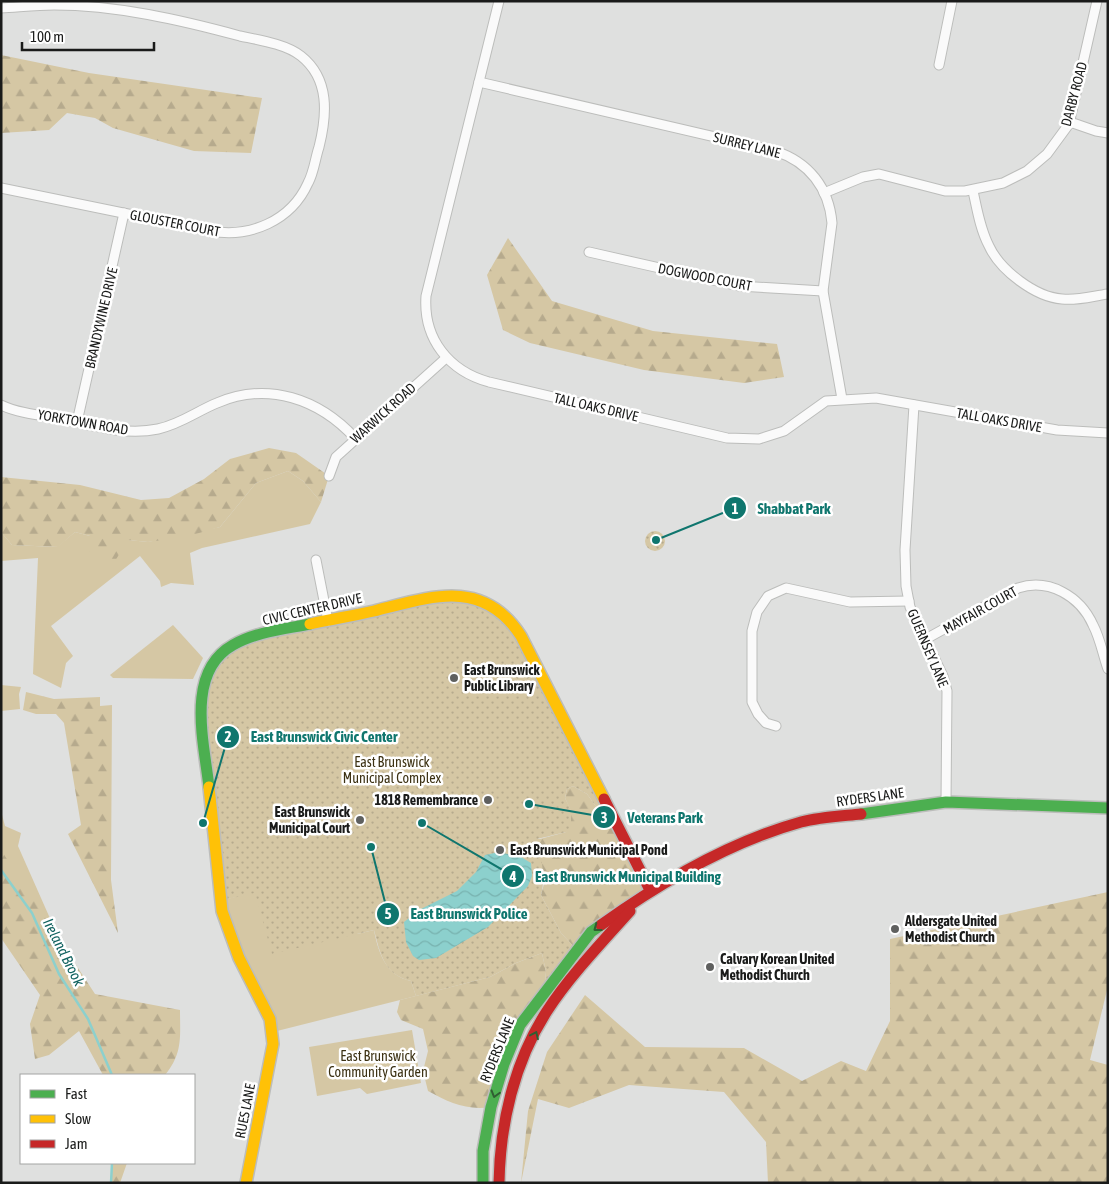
<svg xmlns="http://www.w3.org/2000/svg" width="1109" height="1184" viewBox="0 0 1109 1184" font-family="'Asap Condensed',sans-serif">
	<style>
		.green { fill: #d5c7a4 }
		.forest { fill: url(#forest-firs) }
		.park { fill: url(#park-dots) }
		.water { fill: url(#water-waves) }
		.lines { fill: none; stroke-linecap: round; stroke-linejoin: round }
		.stream { stroke: #8cd0cd; stroke-width: 2.5 }
		.street-casing { stroke: #bcbdbb; stroke-width: 11 }
		.fast-casing { stroke: #bcbdbb; stroke-width: 14 }
		.slow-casing { stroke: #bcbdbb; stroke-width: 14 }
		.jam-casing { stroke: #bcbdbb; stroke-width: 14 }
		.street { stroke: #fafafa; stroke-width: 9 }
		.fast { stroke: #4caf50; stroke-width: 11 }
		.slow { stroke: #ffc107; stroke-width: 11 }
		.jam { stroke: #c62828; stroke-width: 11 }
		.oneway { stroke: #305e32 }
		.poi-dot { fill: #5f605f; stroke: #fff; stroke-width: 2 }
		.labels { text-anchor: middle; dominant-baseline: central; stroke-width: 5; stroke-linejoin: round; paint-order: stroke }
		.street-label { font-size: 14px; fill: #1a1b1a; stroke: #fff }
		.poi-label { font-size: 14px; font-weight: bold; fill: #1a1b1a; stroke: #fff; text-anchor: start }
		.park-label { font-size: 14px; fill: #3c3113; stroke: #fff }
		.water-label { font-size: 15px; font-style: italic; fill: #136461; stroke: #fff }
		.leader { fill: none; stroke: #0f766e; stroke-width: 2 }
		.callout-dot { fill: #0f766e; stroke: #fff; stroke-width: 2 }
		.mark-label { font-size: 15px; text-anchor: middle; font-weight: bold; fill: #fff }
		.callout-label { font-size: 15px; text-anchor: middle; font-weight: bold; fill: #0f766e; stroke: #fff; stroke-width: 5; stroke-linejoin: round; paint-order: stroke }
	</style>
	<defs>
		<pattern id="forest-firs" width="22" height="20" patternUnits="userSpaceOnUse" patternTransform="scale(1.25)"><rect width="22" height="20" fill="#d5c7a4"/><path d="M5 1l3.5 6h-7zM16 11l3.5 6h-7z" fill="#b6aa8d"/></pattern>
		<pattern id="park-dots" width="8" height="8" patternUnits="userSpaceOnUse" patternTransform="scale(1.25)"><rect width="8" height="8" fill="#d5c7a4"/><path d="M2 2h.1M6 6h.1" fill="none" stroke="#b6aa8d" stroke-width="1.8" stroke-linecap="round"/></pattern>
		<pattern id="water-waves" width="16" height="10" patternUnits="userSpaceOnUse" patternTransform="scale(1.25)"><rect width="16" height="10" fill="#8cd0cd"/><path d="M0 5q4-4 8 0t8 0" fill="none" stroke="#78b2af"/></pattern>
	</defs>
	<rect width="100%" height="100%" fill="#dfe0df"/>
	<g class="green">
		<polygon points="288,471 303,481 321,502 310,524 202,548 190,553 194,585 171,583 161,587 160,581 140,556 51,626 73,656 66,663 61,688 33,674 38,558 1,561 1,532 12,545 57,547 75,532 90,536 148,542 220,527 256,483"/>
		<polygon points="173,625 203,658 193,679 113,678 110,675"/>
		<polygon points="1,685 21,687 19,694 20,709 1,711"/>
		<polygon points="1,811 5,826 21,833 18,846 64,950 4,856 1,850"/>
		<path d="M255 892 357 934 374 930C378 952 386 976 411 981L416 996 273 1032 219 901Z"/>
		<polygon points="412,1030 421,1083 367,1094 360,1088 317,1096 309,1047"/>
	</g>
	<g class="forest">
		<polygon points="1,55 89,73 262,98 251,153 194,151 113,128 95,118 67,113 49,130 1,133"/>
		<polygon points="508,238 552,301 653,331 777,344 784,377 744,383 644,370 530,343 503,330 487,275"/>
		<polygon points="269,448 296,453 329,476 321,502 303,481 288,471 256,483 220,527 185,537 148,542 128,540 115,561 89,551 90,536 75,532 58,547 12,545 1,532 1,477 80,485 141,500 169,498 204,479 230,459"/>
		<polygon points="26,692 54,699 100,697 100,706 112,705 111,880 118,933 68,834 81,825 64,723 56,714 36,714 23,710"/>
		<polygon points="573,786 587,794 600,812 615,820 650,890 577,950 561,933 541,895 544,884 517,839 540,839 566,832 571,811 565,798 567,789"/>
		<path d="M1 850 95 994 180 1010C180 1037 183 1053 165 1075H103L79 1031 49 1055 35 1059 30 1024 40 995 1 938Z"/>
		<polygon points="1108,892 1108,986 1090,1060 1108,1065 1108,1183 768,1183 766,1142 724,1092 629,1085 569,1108 538,1099 521,1183 528,1111 547,1052 585,995 645,1047 744,1048 802,1081 841,1061 866,1071 890,1021 890,939"/>
		<path d="M542 953 546 972 544 991 520 1025 491 1107C467 1111 448 1102 428 1091L423 1071 428 1051 423 1029 401 1020 397 1012 400 1000 490 977 516 963Z"/>
		<polygon points="111,1163 127,1163 120,1183 111,1183"/>
	</g>
	<g class="park">
		<circle cx="655" cy="541" r="10"/>
		<path d="M447 595 506 615 615 820 600 812 587 794 573 786 567 789 565 798 571 810V827L566 832 537 839C541 856 546 876 541 895L561 933 577 950 544 991 546 972 542 953 516 963 490 977 416 996 411 981C384 975 380 953 374 930L272 954 255 893 219 901 202 694 217 657 226 649Z"/>
	</g>
	<polygon class="water" points="499,852 521,857 531,863 532,876 528,886 488,927 436,958 419,960 413,956 406,942 404,922 421,909 457,891 476,872 485,855"/>
	<g class="lines">
		<g class="stream">
			<polyline points="1,870 32,913 59,974 88,1019 112,1075"/>
			<polyline points="111,1183 112,1163"/>
		</g>
		<defs>
			<g id="street">
				<path d="M499 1 426 296C423 339 449 371 489 382L727 438 759 439 784 431 826 401 876 398 1057 430 1108 433"/>
				<path d="M1 8C19 7 37 5 54 5 116 5 181 20 240 36 259 40 286 44 301 56 330 79 327 115 319 147 315 159 314 172 308 183 291 221 250 238 211 231L1 188"/>
				<polyline points="939,65 952,1"/>
				<path d="M479 82 775 151C809 162 829 188 832 223L823 291 842 399"/>
				<polyline points="1070,122 1096,131 1108,133"/>
				<path d="M973 191C977 209 980 229 989 246 1000 270 1035 297 1062 299 1077 301 1093 296 1108 294"/>
				<polyline points="824,193 863,177 879,174 945,191 965,191 1003,183 1027,171 1047,154 1069,124 1097,1"/>
				<polyline points="589,252 739,286 823,291"/>
				<path d="M1 405C18 413 38 415 57 418 90 425 125 436 158 429 181 424 197 411 217 403 268 381 319 399 355 438"/>
				<polyline points="914,405 905,550 906,586 910,607 943,676 947,691 946,802"/>
				<polyline points="77,422 124,213"/>
				<polyline points="329,476 336,457 446,358"/>
				<polyline points="316,560 328,621"/>
				<path d="M924 640 1018 588C1049 578 1080 596 1093 625 1100 638 1103 655 1108 669"/>
				<polyline points="776,726 766,723 758,714 752,702 752,631 757,612 768,596 786,588 850,602 909,601"/>
			</g>
			<g id="fast">
				<path d="M209 787C204 742 185 672 233 645 255 632 285 629 310 624"/>
				<polyline points="861,814 946,802 1108,808"/>
				<polyline points="483,1183 483,1151 491,1107 504,1064 520,1025 591,932 601,925"/>
			</g>
			<g id="slow">
				<path d="M310 624C331 619 353 616 374 611 430 597 483 577 521 636L604 799"/>
				<polyline points="209,787 222,911 239,958 270,1019 273,1044 246,1183"/>
			</g>
			<g id="jam">
				<polyline points="604,799 650,890"/>
				<path d="M601 925C661 882 729 842 801 822 820 817 842 816 861 814"/>
				<path d="M499 1183C500 1124 514 1062 547 1011 568 978 603 941 630 911"/>
			</g>
		</defs>
		<use href="#street" class="street-casing"/>
		<use href="#fast" class="fast-casing"/>
		<use href="#slow" class="slow-casing"/>
		<use href="#jam" class="jam-casing"/>
		<use href="#street" class="street"/>
		<use href="#fast" class="fast"/>
		<use href="#slow" class="slow"/>
		<use href="#jam" class="jam"/>
	</g>
	<defs><path id="oneway-chevron" d="M-2-3.5L2.5 0L-2 3.5" fill="none" stroke-width="1.6" stroke-linecap="round" stroke-linejoin="round" transform="scale(1.25)"/></defs>
	<g class="oneway">
		<use href="#oneway-chevron" transform="translate(597 928) rotate(143)"/>
		<use href="#oneway-chevron" transform="translate(535 1035) rotate(-65)"/>
		<use href="#oneway-chevron" transform="translate(495 1094) rotate(106)"/>
	</g>
	<g class="poi-dot">
		<circle cx="454" cy="678" r="5"/>
		<circle cx="488" cy="800" r="5"/>
		<circle cx="360" cy="820" r="5"/>
		<circle cx="500" cy="850" r="5"/>
		<circle cx="895" cy="929" r="5"/>
		<circle cx="710" cy="967" r="5"/>
	</g>
	<g class="labels">
		<g class="street-label">
			<text transform="translate(1074 94) rotate(-75)">DARBY ROAD</text>
			<text transform="translate(747 145) rotate(14)">SURREY LANE</text>
			<text transform="translate(175 223) rotate(11)">GLOUSTER COURT</text>
			<text transform="translate(705 277) rotate(11)">DOGWOOD COURT</text>
			<text transform="translate(101 318) rotate(-77)">BRANDYWINE DRIVE</text>
			<text transform="translate(596 407) rotate(13)">TALL OAKS DRIVE</text>
			<text transform="translate(383 413) rotate(-42)">WARWICK ROAD</text>
			<text transform="translate(999 420) rotate(10)">TALL OAKS DRIVE</text>
			<text transform="translate(83 422) rotate(10)">YORKTOWN ROAD</text>
			<text transform="translate(312 609) rotate(-13)">CIVIC CENTER DRIVE</text>
			<text transform="translate(980 610) rotate(-29)">MAYFAIR COURT</text>
			<text transform="translate(928 648) rotate(67)">GUERNSEY LANE</text>
			<text transform="translate(870 797) rotate(-8)">RYDERS LANE</text>
			<text transform="translate(497 1050) rotate(-68)">RYDERS LANE</text>
			<text transform="translate(245 1111) rotate(-79)">RUES LANE</text>
		</g>
		<g class="poi-label">
			<text x="464" y="670">East Brunswick<tspan x="464" dy="16">Public Library</tspan></text>
			<text x="478" y="800" text-anchor="end">1818 Remembrance</text>
			<text x="350" y="812" text-anchor="end">East Brunswick<tspan x="350" dy="16">Municipal Court</tspan></text>
			<text x="510" y="850">East Brunswick Municipal Pond</text>
			<text x="905" y="921">Aldersgate United<tspan x="905" dy="16">Methodist Church</tspan></text>
			<text x="720" y="959">Calvary Korean United<tspan x="720" dy="16">Methodist Church</tspan></text>
		</g>
		<g class="park-label">
			<text x="392" y="762">East Brunswick<tspan x="392" dy="16">Municipal Complex</tspan></text>
			<text x="378" y="1056">East Brunswick<tspan x="378" dy="16">Community Garden</tspan></text>
		</g>
		<g class="water-label">
			<text transform="translate(64 952) rotate(63)">Ireland Brook</text>
		</g>
	</g>
	<path class="leader" d="M656 540L735 508M203 823L228 737M529 804L604 817M422 823L513 876M371 847L388 914"/>
	<g class="callout-dot">
		<circle cx="656" cy="540" r="5"/>
		<circle cx="203" cy="823" r="5"/>
		<circle cx="529" cy="804" r="5"/>
		<circle cx="422" cy="823" r="5"/>
		<circle cx="371" cy="847" r="5"/>
		<circle cx="735" cy="508" r="12"/>
		<circle cx="228" cy="737" r="12"/>
		<circle cx="604" cy="817" r="12"/>
		<circle cx="513" cy="876" r="12"/>
		<circle cx="388" cy="914" r="12"/>
	</g>
	<g class="mark-label">
		<text x="735" y="514">1</text>
		<text x="228" y="742">2</text>
		<text x="604" y="823">3</text>
		<text x="513" y="882">4</text>
		<text x="388" y="919">5</text>
	</g>
	<g class="callout-label">
		<text x="794" y="514">Shabbat Park</text>
		<text x="324" y="742">East Brunswick Civic Center</text>
		<text x="665" y="823">Veterans Park</text>
		<text x="628" y="882">East Brunswick Municipal Building</text>
		<text x="469" y="919">East Brunswick Police</text>
	</g>
	<rect width="1109" height="1184" fill="none" stroke="#1a1b1a" stroke-width="5"/>
	<rect x="20" y="1074" width="175" height="90" fill="#ffffff" stroke="#a3a4a3"/>
	<rect x="30" y="1090" width="25" height="8" fill="#4caf50" stroke="#a3a4a3"/>
	<text x="65" y="1099" font-size="15" fill="#1a1b1a">Fast</text>
	<rect x="30" y="1115" width="25" height="8" fill="#ffc107" stroke="#a3a4a3"/>
	<text x="65" y="1124" font-size="15" fill="#1a1b1a">Slow</text>
	<rect x="30" y="1140" width="25" height="8" fill="#c62828" stroke="#a3a4a3"/>
	<text x="65" y="1149" font-size="15" fill="#1a1b1a">Jam</text>
	<path d="M22 42v8h132v-8" fill="none" stroke="#1a1b1a" stroke-width="2.5"/>
	<text x="30" y="42" font-size="15" fill="#1a1b1a" stroke="#ffffff" stroke-width="4" paint-order="stroke">100 m</text>
</svg>
